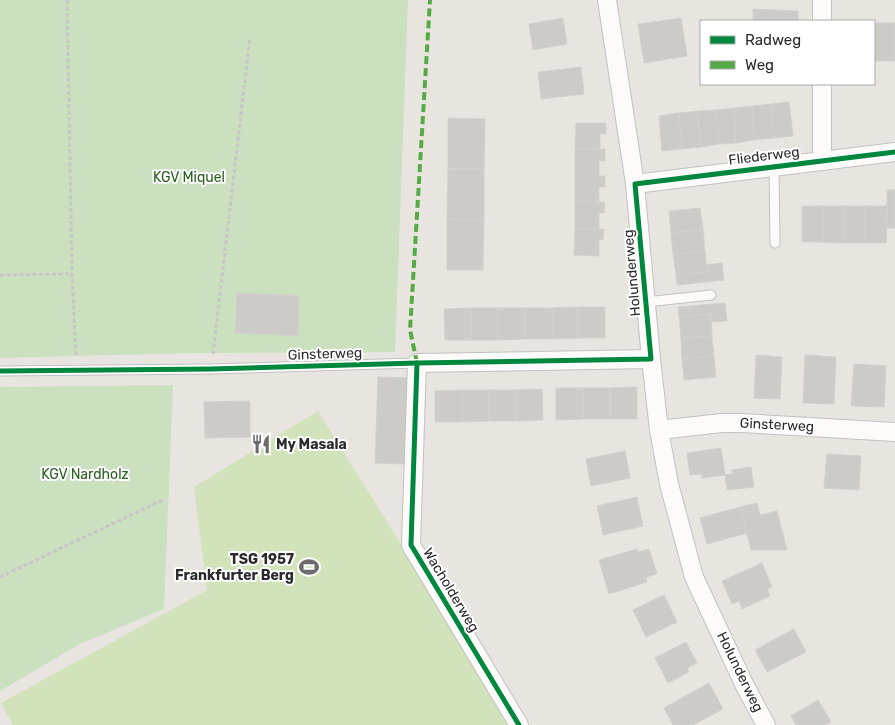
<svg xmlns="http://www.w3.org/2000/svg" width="895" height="725" viewBox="0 0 895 725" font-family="Rubik,sans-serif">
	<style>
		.green { fill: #cae0be }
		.pitch { fill: #d2e3bc }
		.building { fill: #cdcbc8; stroke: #d3d1cd }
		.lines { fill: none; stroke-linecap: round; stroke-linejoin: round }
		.service-casing { stroke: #c2c1c1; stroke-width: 11 }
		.minor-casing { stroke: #c2c1c1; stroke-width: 20 }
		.path { stroke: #c6c6c6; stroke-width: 3; stroke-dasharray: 4 2.5; stroke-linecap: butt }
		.service { stroke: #fcfbfa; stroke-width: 9 }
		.minor { stroke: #fcfbfa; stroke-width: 18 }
		.quiet { stroke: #54ab44; stroke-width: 4; stroke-dasharray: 8 4; stroke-linecap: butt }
		.cycleway-casing { stroke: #fff; stroke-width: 8 }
		.cycleway { stroke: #00873e; stroke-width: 5 }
		.labels { text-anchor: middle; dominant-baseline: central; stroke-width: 4; stroke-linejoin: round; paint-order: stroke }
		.street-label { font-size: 14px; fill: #2b2b2b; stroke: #fff }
		.park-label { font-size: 14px; fill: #2b6022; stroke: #fff }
		.poi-label { font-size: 14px; font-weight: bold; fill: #2b2b2b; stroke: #fff; text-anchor: start }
	</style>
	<rect width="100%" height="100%" fill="#e8e5e1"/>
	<g class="green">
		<polygon points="0,0 408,0 395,352 194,353 0,358"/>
		<polygon points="173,385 164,609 80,644 0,691 0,387"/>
	</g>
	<polygon class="pitch" points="318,411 401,544 507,725 13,725 1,703 207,590 194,487"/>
	<g class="building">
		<polygon points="753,9 798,11 798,21 753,21"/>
		<polygon points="563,18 567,44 533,50 529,24"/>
		<polygon points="681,18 687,56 644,63 638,24"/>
		<rect x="874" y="23" width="21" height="38"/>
		<polygon points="581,67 584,94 541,99 538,72"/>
		<polygon points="789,102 793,136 774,138 771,104"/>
		<polygon points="771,104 774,138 754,140 752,106"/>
		<polygon points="752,106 754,140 736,143 734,108"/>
		<polygon points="734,108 736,143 719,144 716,110"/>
		<polygon points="716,110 719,144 701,147 697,111"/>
		<polygon points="697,111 701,147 682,149 679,113"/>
		<polygon points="679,113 682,149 662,151 659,116"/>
		<polygon points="448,118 485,119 484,169 448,169"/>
		<polygon points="576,123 606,123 606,134 600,134 600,149 575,149"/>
		<polygon points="575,149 605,149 605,161 599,161 599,176 575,176"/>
		<polygon points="448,169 484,169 484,220 447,219"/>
		<polygon points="575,176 605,176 605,187 599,187 599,202 575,202"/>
		<rect x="887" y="190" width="8" height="38"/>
		<polygon points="575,202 605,202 604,213 599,213 599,229 575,229"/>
		<rect x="802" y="206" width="21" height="36"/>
		<polygon points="823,206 844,206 844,243 823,242"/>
		<rect x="844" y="206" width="21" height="37"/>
		<polygon points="865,206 887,206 886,243 865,243"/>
		<polygon points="700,208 703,229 671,233 669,211"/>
		<polygon points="447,219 484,220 483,270 447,270"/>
		<polygon points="575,229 604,229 603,240 599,239 599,256 574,255"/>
		<polygon points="703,229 705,251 673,254 671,233"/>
		<polygon points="705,251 707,272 676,275 673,254"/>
		<polygon points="722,263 724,280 677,285 676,275 707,272 706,265"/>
		<polygon points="237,293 299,296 298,336 235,333"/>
		<polygon points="725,303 727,321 711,322 711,314 679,317 678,307"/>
		<polygon points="578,307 578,338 552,339 552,308"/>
		<rect x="578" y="307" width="27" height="31"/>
		<polygon points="471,308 471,340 445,340 444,309"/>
		<rect x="471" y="308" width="27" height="32"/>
		<polygon points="498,308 525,308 525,339 498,340"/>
		<rect x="525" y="308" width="27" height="31"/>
		<polygon points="711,314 712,336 681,338 679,317"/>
		<polygon points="712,336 714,356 682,359 681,338"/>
		<polygon points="756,355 782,357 780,399 754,398"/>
		<polygon points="805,355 836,357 834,404 803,403"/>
		<polygon points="714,356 716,377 684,380 682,359"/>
		<polygon points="854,364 886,366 884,407 851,406"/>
		<polygon points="378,377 407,378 404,464 375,463"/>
		<polygon points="637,387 637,419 610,419 610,388"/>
		<polygon points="556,388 583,388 583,419 556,420"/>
		<rect x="583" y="388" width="27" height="31"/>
		<polygon points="542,389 543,420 516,421 516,390"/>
		<polygon points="462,390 462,422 435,422 435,391"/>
		<polygon points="462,390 489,390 489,421 462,422"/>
		<rect x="489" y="390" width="27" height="31"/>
		<polygon points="250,401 250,437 205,438 204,402"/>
		<polygon points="721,448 725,475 702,478 702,474 690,475 687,453"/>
		<polygon points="625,451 630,478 591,486 586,459"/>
		<polygon points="827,454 861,456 859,490 824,488"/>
		<polygon points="751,467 754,487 727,490 725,475 732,474 732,470"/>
		<polygon points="637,497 643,526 603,535 597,506"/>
		<polygon points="757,503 760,515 777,511 787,550 751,550 740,507"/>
		<polygon points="740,507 747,533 707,544 700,518"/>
		<polygon points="637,549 638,552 649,549 657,574 646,577 647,582 609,594 599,560"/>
		<polygon points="762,563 772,587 767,589 770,596 742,609 739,601 732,604 722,581"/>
		<polygon points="664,595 677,622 646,637 633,610"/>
		<polygon points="794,629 806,652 767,672 755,650"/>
		<polygon points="686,642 697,663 687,668 689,672 668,683 655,658"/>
		<polygon points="709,683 723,709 693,725 673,725 664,708"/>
		<polygon points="818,700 831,722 825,725 796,725 791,716"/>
	</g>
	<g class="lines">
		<defs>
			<g id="service">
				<polyline points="774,167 775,243"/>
				<polyline points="646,302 711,295"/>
				<polyline points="0,371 211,369 417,363"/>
			</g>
			<g id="minor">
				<polyline points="607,0 635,184 651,359 659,430 669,484 694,577 744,684 766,725"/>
				<polyline points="822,0 822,21"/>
				<polyline points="822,84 822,160"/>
				<polyline points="635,184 895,152"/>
				<polyline points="659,430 722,423 741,423 895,432"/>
				<polyline points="519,725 411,545 417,363 651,359"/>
			</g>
		</defs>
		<use href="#service" class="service-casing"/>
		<use href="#minor" class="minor-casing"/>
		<g class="path">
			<polyline points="67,0 72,274 76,356"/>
			<polyline points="0,275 72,274"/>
			<polyline points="213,354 250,37"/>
			<polyline points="0,577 165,499"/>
		</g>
		<use href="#service" class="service"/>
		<use href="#minor" class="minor"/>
		<polyline class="quiet" points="417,363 410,330 430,0"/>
		<defs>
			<g id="cycleway">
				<polyline points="417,363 411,545 519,725"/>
				<polyline points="0,371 211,369 417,363 651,359 635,184 895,152"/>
			</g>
		</defs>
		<use href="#cycleway" class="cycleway-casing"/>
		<use href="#cycleway" class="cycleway"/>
	</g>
	<defs>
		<symbol id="restaurant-bare" viewBox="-9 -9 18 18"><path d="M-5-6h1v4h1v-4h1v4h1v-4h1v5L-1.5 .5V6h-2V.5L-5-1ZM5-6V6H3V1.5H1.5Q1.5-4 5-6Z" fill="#6d6c6b" stroke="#fff" stroke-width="2.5" paint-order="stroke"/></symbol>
		<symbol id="stadium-bare" viewBox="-9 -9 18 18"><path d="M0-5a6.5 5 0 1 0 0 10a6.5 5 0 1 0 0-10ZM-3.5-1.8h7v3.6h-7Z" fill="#6d6c6b" stroke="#fff" stroke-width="2.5" paint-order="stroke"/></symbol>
	</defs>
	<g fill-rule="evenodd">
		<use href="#restaurant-bare" x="247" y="430" width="28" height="28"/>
		<use href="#stadium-bare" x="295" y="553" width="28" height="28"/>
	</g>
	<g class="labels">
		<g class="street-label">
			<text transform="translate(764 156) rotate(-7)">Fliederweg</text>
			<text transform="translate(632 273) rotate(-95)">Holunderweg</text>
			<text transform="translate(325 354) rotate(-2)">Ginsterweg</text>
			<text transform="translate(777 425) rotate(3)">Ginsterweg</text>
			<text transform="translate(451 590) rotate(59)">Wacholderweg</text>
			<text transform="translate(740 672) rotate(64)">Holunderweg</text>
		</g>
		<g class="park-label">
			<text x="189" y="177">KGV Miquel</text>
			<text x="85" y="474">KGV Nardholz</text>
		</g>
		<g class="poi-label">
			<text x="276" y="444">My Masala</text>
			<text x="294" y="559" text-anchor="end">TSG 1957<tspan x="294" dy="16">Frankfurter Berg</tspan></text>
		</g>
	</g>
	<rect x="700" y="20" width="175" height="65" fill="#ffffff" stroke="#aaaaaa"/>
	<rect x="710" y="36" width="25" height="8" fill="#00873e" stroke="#aaaaaa"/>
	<text x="745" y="45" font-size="15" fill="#2b2b2b">Radweg</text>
	<rect x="710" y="61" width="25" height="8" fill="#54ab44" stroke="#aaaaaa"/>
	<text x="745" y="70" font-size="15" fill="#2b2b2b">Weg</text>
</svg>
